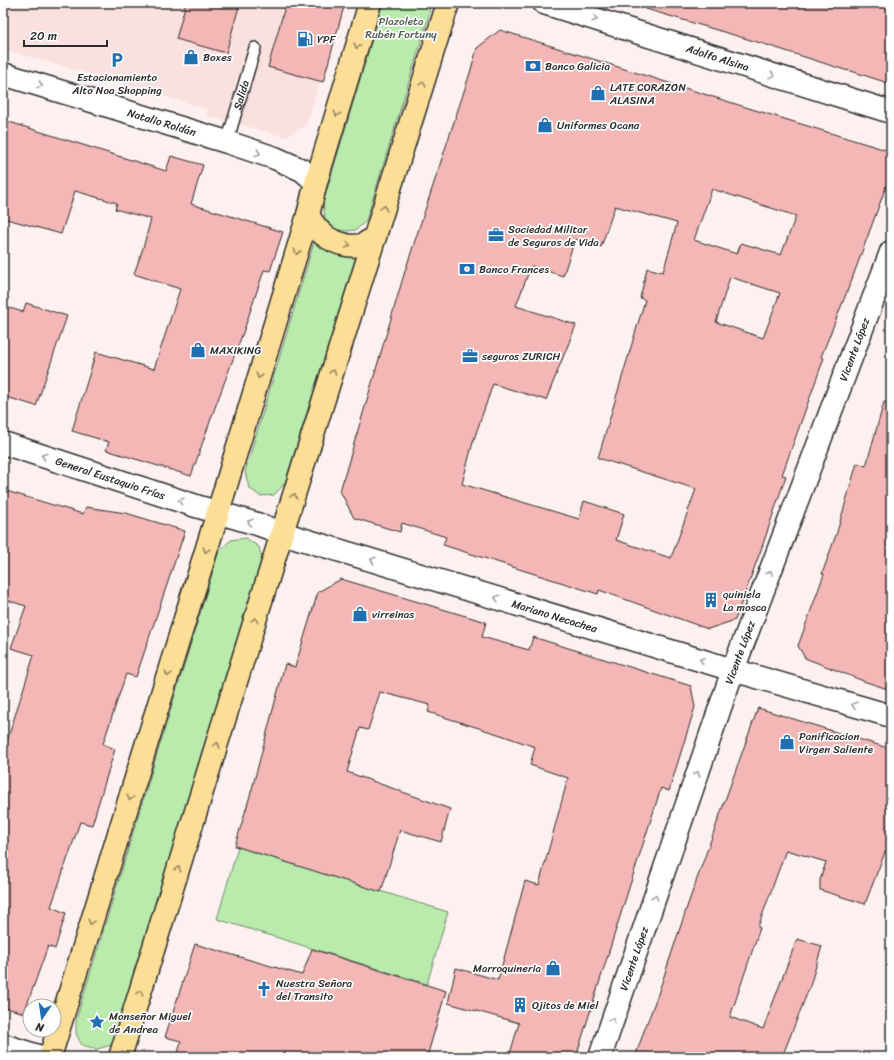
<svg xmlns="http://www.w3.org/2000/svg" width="894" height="1060" viewBox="0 0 894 1060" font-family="Sriracha,sans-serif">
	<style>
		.built { fill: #fae0de }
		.green { fill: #b8ebac; stroke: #728b6c }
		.building { fill: #f3b7b5; stroke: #2b2b2b; fill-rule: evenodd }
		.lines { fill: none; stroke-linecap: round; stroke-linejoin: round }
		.lane-casing { stroke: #2b2b2b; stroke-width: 14 }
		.street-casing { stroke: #2b2b2b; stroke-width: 25 }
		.primary-casing { stroke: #2b2b2b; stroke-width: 25 }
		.lane { stroke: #fff; stroke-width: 11 }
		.street { stroke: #fff; stroke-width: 22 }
		.primary { stroke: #fcde96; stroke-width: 22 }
		.oneway { stroke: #a0a0a0 }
		.oneway2 { stroke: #948460 }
		.labels { text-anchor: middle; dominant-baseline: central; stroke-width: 3.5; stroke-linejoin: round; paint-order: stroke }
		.park-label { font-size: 11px; fill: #4e5b4b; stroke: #fff }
		.poi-label { font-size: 11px; fill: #2b2b2b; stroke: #fff; text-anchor: start }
		.street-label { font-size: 11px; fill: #2b2b2b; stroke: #fff }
	</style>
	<rect width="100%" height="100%" fill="#fdf1f0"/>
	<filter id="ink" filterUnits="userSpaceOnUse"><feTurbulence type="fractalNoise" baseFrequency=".025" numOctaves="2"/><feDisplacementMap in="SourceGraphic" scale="8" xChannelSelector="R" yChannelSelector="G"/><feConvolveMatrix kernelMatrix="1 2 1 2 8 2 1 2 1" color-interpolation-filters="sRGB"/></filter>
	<g filter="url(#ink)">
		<polygon class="built" points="3,3 345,3 306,126 285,137 206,115 208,109 3,49"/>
		<g class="green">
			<polygon points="383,3 429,3 430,4 429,16 366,221 356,230 345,231 335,229 325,219 323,203"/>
			<polygon points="315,239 358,251 285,483 274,495 260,496 249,488 245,472"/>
			<polygon points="246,538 259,547 263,562 119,1031 112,1045 97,1049 82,1045 76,1034 76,1020 219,551 231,540"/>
			<polygon points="238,847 448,912 427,984 217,919"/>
		</g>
		<g class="building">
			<polygon points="186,3 240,3 226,53 176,39"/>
			<polygon points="286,3 345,3 323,82 268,67"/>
			<polygon points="647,3 891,3 891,84 848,70 848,71 764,44 646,9"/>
			<path d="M500 30 596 60 742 106 886 150 891 160V173L852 279 821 357 824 358 782 475 786 476 762 547 735 620 708 629 599 590 598 594 443 545 446 537 402 523 400 532 354 518 340 491 405 271 470 73 477 48ZM712 189 796 216 781 255 741 243 737 254 694 240ZM615 206 677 223 663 272 647 268 640 298 645 300 598 458 696 489 671 558 616 540 624 514 584 501 579 519 462 484 473 442 493 384 546 400 576 325 516 306 531 266 563 276 575 239 601 247ZM730 277 780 293 763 338 716 322Z"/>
			<polygon points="3,120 166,171 171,156 203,165 191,204 283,232 270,271 264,270 244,330 213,413 191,476 106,450 109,442 72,431 96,352 154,369 180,289 134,274 143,248 151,219 115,209 117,203 75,191 61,234 3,218"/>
			<polygon points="26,303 67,316 36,406 3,396 3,306 23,312"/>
			<polygon points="884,402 891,402 891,690 866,682 805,658 798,646 824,574 822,574 837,532 857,463 866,466"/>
			<polygon points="3,490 83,514 86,507 126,513 185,531 136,677 126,674 103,744 115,749 92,825 80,822 51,907 66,913 55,949 48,946 24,1013 3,1007 3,754 34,655 11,648 26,606 3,599"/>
			<polygon points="341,579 486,622 482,637 529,650 533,637 691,686 695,707 669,791 661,788 622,910 576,1057 509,1057 519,1023 448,1003 456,968 498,980 525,881 539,885 568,778 530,765 535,747 501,735 428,712 430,705 380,692 368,730 360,728 347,772 450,809 441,842 400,830 381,892 235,846 252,789 285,664 295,667 318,592"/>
			<polygon points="758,708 891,749 891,853 885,852 865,904 820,890 820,880 826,862 786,850 758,927 760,928 730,1017 763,1029 797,939 822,946 810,986 782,1057 635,1057 644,1031 658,994 688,904"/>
			<polygon points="195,944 302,975 312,949 446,991 427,1057 177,1057 181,1041 165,1037"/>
		</g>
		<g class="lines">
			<defs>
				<g id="lane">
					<path id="s1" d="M227 142 255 48"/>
				</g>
				<g id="street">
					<path id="s2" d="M544 3 891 112"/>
					<path id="s3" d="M3 74 227 142 275 158 302 170 316 182"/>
					<path id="s4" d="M3 443 196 506 257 524 282 533 733 670 891 716"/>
					<polyline points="3,1045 41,1057"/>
					<path id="s5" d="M600 1057 733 670 891 252"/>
				</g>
				<g id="primary">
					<path d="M308 215C317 231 327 241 346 245 352 246 359 246 364 244 368 242 372 239 375 237"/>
					<polyline points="50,1057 218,512 308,215 316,182 370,3"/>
					<polyline points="120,1057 282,533 448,3"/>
				</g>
			</defs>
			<use href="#lane" class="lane-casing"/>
			<use href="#street" class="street-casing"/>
			<use href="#primary" class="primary-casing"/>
			<use href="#lane" class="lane"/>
			<use href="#street" class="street"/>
			<use href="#primary" class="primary"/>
		</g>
		<defs><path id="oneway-chevron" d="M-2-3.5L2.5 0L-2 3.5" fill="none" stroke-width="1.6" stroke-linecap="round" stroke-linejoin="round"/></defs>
		<g class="oneway">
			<use href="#oneway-chevron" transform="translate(595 19) rotate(18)"/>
			<use href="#oneway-chevron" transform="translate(772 75) rotate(18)"/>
			<use href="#oneway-chevron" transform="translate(40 85) rotate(17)"/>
			<use href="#oneway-chevron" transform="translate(258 153) rotate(19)"/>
			<use href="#oneway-chevron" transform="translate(44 456) rotate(-162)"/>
			<use href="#oneway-chevron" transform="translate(181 501) rotate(-162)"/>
			<use href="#oneway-chevron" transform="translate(250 522) rotate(-164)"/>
			<use href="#oneway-chevron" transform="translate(373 560) rotate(-163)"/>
			<use href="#oneway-chevron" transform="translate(770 573) rotate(-69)"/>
			<use href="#oneway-chevron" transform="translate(497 598) rotate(-163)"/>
			<use href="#oneway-chevron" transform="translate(702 660) rotate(-163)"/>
			<use href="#oneway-chevron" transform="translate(854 705) rotate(-164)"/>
			<use href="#oneway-chevron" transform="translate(697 774) rotate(-71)"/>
			<use href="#oneway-chevron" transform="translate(655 897) rotate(-71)"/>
			<use href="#oneway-chevron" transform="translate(612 1020) rotate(-71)"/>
		</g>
		<g class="oneway2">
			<use href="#oneway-chevron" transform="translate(357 46) rotate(106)"/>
			<use href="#oneway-chevron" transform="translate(423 84) rotate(-73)"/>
			<use href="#oneway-chevron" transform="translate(337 114) rotate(107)"/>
			<use href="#oneway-chevron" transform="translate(384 208) rotate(-73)"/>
			<use href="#oneway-chevron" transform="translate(348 245) rotate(8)"/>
			<use href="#oneway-chevron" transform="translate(297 252) rotate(107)"/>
			<use href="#oneway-chevron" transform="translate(333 372) rotate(-73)"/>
			<use href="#oneway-chevron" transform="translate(259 376) rotate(107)"/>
			<use href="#oneway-chevron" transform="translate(294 496) rotate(-72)"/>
			<use href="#oneway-chevron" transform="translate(206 550) rotate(107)"/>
			<use href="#oneway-chevron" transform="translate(255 620) rotate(-73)"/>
			<use href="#oneway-chevron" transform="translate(168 674) rotate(107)"/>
			<use href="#oneway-chevron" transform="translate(217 745) rotate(-73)"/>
			<use href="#oneway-chevron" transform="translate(130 798) rotate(107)"/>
			<use href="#oneway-chevron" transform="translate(178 869) rotate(-73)"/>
			<use href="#oneway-chevron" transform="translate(91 922) rotate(107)"/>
			<use href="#oneway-chevron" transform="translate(140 993) rotate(-73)"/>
		</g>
	</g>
	<defs>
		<symbol id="fuel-bare" viewBox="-9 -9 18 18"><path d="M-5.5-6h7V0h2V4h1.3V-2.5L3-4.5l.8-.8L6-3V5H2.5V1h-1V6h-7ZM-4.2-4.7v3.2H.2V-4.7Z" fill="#1f6fb2" stroke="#fff" stroke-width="2.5" paint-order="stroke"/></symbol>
		<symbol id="shop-bare" viewBox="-9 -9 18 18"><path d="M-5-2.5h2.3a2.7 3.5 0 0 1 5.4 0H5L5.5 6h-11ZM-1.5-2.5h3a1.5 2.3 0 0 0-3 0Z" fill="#1f6fb2" stroke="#fff" stroke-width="2.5" paint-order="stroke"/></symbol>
		<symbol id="parking-bare" viewBox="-9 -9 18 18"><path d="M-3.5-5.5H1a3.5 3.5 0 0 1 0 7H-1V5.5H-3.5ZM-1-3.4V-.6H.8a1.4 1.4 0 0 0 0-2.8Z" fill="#1f6fb2" stroke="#fff" stroke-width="2.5" paint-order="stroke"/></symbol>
		<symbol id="bank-bare" viewBox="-9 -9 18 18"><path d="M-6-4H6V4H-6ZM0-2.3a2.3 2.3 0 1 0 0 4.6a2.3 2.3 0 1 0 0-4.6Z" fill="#1f6fb2" stroke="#fff" stroke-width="2.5" paint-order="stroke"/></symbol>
		<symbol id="office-bare" viewBox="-9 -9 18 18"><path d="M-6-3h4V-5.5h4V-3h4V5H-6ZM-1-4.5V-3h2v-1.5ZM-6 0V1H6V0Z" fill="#1f6fb2" stroke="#fff" stroke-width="2.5" paint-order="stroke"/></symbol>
		<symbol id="building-bare" viewBox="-9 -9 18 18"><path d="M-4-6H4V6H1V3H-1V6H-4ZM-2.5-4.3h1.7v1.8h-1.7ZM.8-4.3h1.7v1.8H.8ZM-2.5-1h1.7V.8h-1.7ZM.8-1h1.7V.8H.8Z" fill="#1f6fb2" stroke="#fff" stroke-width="2.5" paint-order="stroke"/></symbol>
		<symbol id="church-bare" viewBox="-9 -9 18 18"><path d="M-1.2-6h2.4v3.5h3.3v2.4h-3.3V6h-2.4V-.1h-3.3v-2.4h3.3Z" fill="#1f6fb2" stroke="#fff" stroke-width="2.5" paint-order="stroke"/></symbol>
		<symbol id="sight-bare" viewBox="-9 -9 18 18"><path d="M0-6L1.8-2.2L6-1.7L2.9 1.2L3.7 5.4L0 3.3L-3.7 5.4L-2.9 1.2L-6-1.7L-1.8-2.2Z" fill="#1f6fb2" stroke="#fff" stroke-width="2.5" paint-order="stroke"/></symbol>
	</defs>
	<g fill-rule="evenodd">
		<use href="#fuel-bare" x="294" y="28" width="22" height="22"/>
		<use href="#shop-bare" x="180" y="46" width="22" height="22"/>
		<use href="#parking-bare" x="106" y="49" width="22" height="22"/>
		<use href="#bank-bare" x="522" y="55" width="22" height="22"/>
		<use href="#shop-bare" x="587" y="82" width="22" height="22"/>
		<use href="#shop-bare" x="534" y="114" width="22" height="22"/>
		<use href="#office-bare" x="485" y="224" width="22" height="22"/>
		<use href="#bank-bare" x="456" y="258" width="22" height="22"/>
		<use href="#shop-bare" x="187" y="339" width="22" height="22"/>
		<use href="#office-bare" x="459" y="345" width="22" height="22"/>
		<use href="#building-bare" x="700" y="589" width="22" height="22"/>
		<use href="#shop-bare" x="349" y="603" width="22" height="22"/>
		<use href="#shop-bare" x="776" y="731" width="22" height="22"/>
		<use href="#shop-bare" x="542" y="957" width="22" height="22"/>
		<use href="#church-bare" x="253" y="978" width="22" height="22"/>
		<use href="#building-bare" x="509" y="994" width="22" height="22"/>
		<use href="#sight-bare" x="86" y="1011" width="22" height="22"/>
	</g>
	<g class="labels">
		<g class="park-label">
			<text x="401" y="21">Plazoleta<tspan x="401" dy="13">Rubén Fortuny</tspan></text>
		</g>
		<g class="poi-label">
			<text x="317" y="39">YPF</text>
			<text x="203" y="57">Boxes</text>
			<text x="545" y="66">Banco Galicia</text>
			<text x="117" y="77" text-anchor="middle">Estacionamiento<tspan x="117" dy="13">Alto Noa Shopping</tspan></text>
			<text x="610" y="87">LATE CORAZON<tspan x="610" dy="13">ALASINA</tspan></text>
			<text x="557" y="125">Uniformes Ocana</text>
			<text x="508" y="229">Sociedad Militar<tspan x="508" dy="13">de Seguros de Vida</tspan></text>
			<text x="479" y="269">Banco Frances</text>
			<text x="210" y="350">MAXIKING</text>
			<text x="482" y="356">seguros ZURICH</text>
			<text x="723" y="594">quiniela<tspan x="723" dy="13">La mosca</tspan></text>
			<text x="372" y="614">virreinas</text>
			<text x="799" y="736">Panificacion<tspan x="799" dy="13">Virgen Saliente</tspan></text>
			<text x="541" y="968" text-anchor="end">Marroquineria</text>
			<text x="276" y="983">Nuestra Señora<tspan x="276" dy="13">del Transito</tspan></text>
			<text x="532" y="1005">Ojitos de Miel</text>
			<text x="109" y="1016">Monseñor Miguel<tspan x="109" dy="13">de Andrea</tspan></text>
		</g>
		<g class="street-label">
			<text stroke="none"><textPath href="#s2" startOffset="182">Adolfo Alsina</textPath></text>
			<text stroke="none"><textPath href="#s1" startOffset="49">Salida</textPath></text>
			<text stroke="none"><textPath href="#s3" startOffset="166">Natalio Roldán</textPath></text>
			<text stroke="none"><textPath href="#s5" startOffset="752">Vicente López</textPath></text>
			<text stroke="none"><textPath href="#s4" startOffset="113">General Eustaquio Frías</textPath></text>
			<text stroke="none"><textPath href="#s4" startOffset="578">Mariano Necochea</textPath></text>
			<text stroke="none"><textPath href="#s5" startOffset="428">Vicente López</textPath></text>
			<text stroke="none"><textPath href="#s5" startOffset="104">Vicente López</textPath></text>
		</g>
	</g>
	<rect width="894" height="1060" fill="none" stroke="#fff" stroke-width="16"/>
	<rect x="8" y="8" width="878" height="1044" fill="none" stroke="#2b2b2b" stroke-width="1.5" filter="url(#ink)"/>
	<g transform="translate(42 1018) rotate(193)"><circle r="19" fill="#ffffff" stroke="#aaaaaa"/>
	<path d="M0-3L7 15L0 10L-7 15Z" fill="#1f6fb2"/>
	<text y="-6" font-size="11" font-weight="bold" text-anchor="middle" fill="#2b2b2b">N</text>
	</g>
	<path d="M24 40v6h83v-6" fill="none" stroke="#2b2b2b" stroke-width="2"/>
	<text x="30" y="40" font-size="12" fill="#2b2b2b" stroke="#ffffff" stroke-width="3" paint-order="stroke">20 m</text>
</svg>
